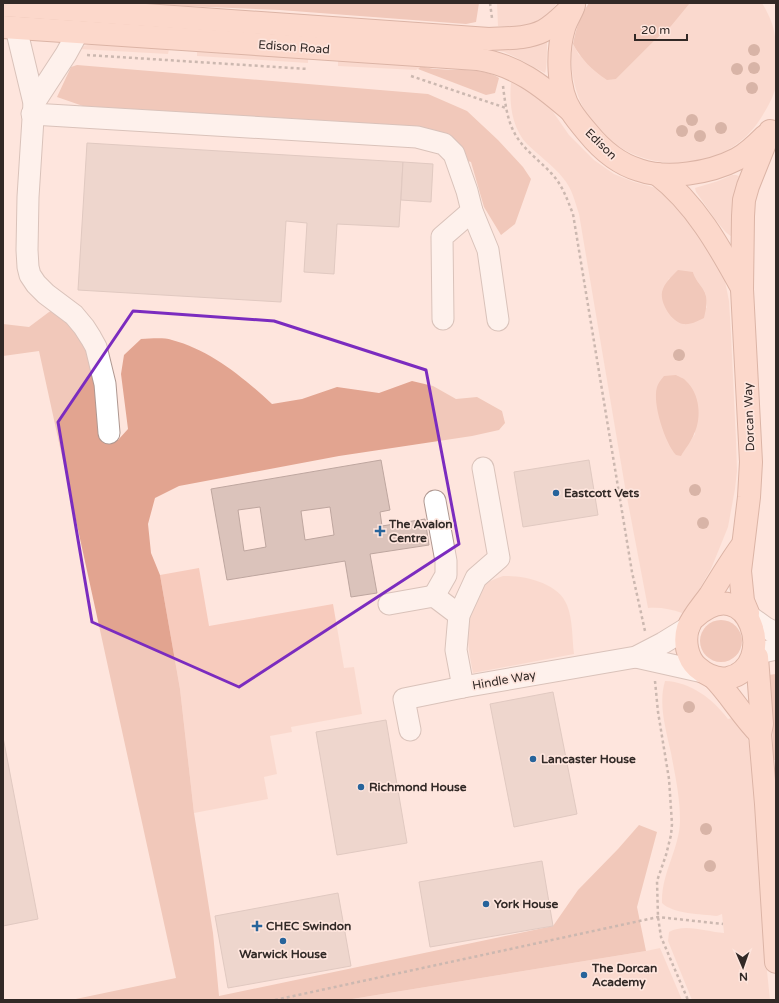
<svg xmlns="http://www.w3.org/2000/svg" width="779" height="1003" viewBox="0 0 779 1003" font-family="'Varela Round',sans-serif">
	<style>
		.green { fill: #f7cbbd; fill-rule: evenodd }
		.forest { fill: #e2a490 }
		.building { fill: #dbc3bb; stroke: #bea69f; fill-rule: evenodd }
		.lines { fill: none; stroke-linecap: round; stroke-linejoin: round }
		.minor-casing { stroke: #af9891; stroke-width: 23 }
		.major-casing { stroke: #b37864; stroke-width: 24 }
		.path { stroke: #91807b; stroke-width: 2.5; stroke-dasharray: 3 3; stroke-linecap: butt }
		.minor { stroke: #fff; stroke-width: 21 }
		.major { stroke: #fbc8b6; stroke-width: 22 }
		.tree { fill: #ac7966 }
		.marked { fill: none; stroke: #7b2cbf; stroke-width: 3; stroke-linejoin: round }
		.poi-dot { fill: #27649b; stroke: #fee5dd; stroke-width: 1.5 }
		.labels { text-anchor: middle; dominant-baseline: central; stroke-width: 3.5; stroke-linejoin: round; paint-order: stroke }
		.street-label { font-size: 12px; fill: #322926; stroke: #fee5dd }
		.poi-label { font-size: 12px; font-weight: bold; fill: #322926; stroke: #fee5dd; text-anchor: start }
	</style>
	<rect width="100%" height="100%" fill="#fee5dd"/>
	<g class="green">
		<path d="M497 3H557C538 29 530 27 498 26Z"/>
		<path d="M690 3H762C777 28 776 39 776 67 776 73 777 79 776 85 774 97 767 108 761 118 718 186 610 174 580 101 573 83 569 63 573 44L579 55 616 79 655 40 663 34Z"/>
		<path d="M3 15 546 41 547 42C547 49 547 70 545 73L515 57 504 52 484 48 3 17Z"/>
		<polygon points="93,44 169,49 168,54 79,49 82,46"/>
		<polygon points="197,51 308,58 308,63 197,56"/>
		<polygon points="338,60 421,66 416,70 338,66"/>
		<path d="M514 81 542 99 551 109 569 135 594 160 614 174 634 182 653 187 661 191 690 221 719 266 725 281 729 301 731 334 736 440 737 471 735 489 728 527 711 569 692 602 682 613C671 609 660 607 648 608L625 487 579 214C575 202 572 188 563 178 553 165 539 156 527 144 512 128 509 104 511 83ZM693 272C695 279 699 283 703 289 707 294 706 301 707 308L668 279ZM695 395V434L681 455Z"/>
		<path d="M732 175H736L739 176 741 179 733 237C724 235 703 201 696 192L695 188 718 181Z"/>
		<polygon points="199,568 209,626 333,604 344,668 354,667 362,714 291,727 292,732 270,736 277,774 264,777 268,799 194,813 180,689 160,575"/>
		<path d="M503 576C524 575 559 583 567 605 573 620 572 638 574 654L473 673C468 648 463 623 475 599 478 594 481 588 486 584 491 580 498 578 503 576Z"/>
		<path d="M665 681C691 682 713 699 728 719L737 717C745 729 749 742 753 756L766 961 770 1000H692L668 941 669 932C685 923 707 932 724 933L722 914 717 916C701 914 673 914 662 903 661 873 680 848 680 820 680 797 675 775 671 753 666 730 658 704 665 681Z"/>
		<polygon points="660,948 682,1000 346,1000 646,951"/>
	</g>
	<g class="forest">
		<polygon points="116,3 479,3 476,22 466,24 280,10"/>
		<path d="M589 3H690L671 26 655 40 616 79 607 80C592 70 581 59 573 44 576 29 580 16 589 3Z"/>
		<polygon points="77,65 428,94 467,111 498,140 523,167 531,179 515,224 501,235 484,207 471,162 333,121 83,106 57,97 71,67"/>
		<path d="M421 66C426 67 432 69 437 69 456 71 482 67 499 78L495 93 486 95 418 69Z"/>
		<path d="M678 270 693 272C695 279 699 283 703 289 709 298 706 309 704 318 698 321 691 325 683 324 672 322 660 304 662 292 664 283 672 276 678 270Z"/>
		<path d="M58 308 88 327 104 438 118 440 128 429 121 374 124 355 141 339C150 339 162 337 172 340 210 350 243 377 272 404L302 399 337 387 379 393 412 381 433 386 456 399 477 397 502 411 505 423 499 430 472 436 339 456 179 486 155 498 148 524 151 553 160 575 180 689 194 813 213 933 219 996 553 926 578 890 618 849 639 825 657 832 637 907 646 951 346 1000H71L176 978 39 351 3 356V324L29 327 49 312Z"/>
		<path d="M676 375C679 377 684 378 686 381 700 394 702 418 694 434 691 442 685 449 681 456L676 455C665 443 652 403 657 387 658 383 661 380 664 376Z"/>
		<circle cx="721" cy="641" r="21"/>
		<polygon points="776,674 776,760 773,760 772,712 768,675"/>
	</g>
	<g class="building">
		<polygon points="87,143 403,162 399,227 337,224 334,274 304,272 307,223 286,221 281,302 78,290"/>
		<polygon points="403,162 433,164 431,202 401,200"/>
		<path d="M381 460 390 510 380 512 382 526 425 519 429 545 370 554 377 593 351 597 345 561 227 580 211 489ZM260 507 266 547 244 551 238 510ZM330 507 334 535 305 540 301 511Z"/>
		<polygon points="589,460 598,515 523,527 514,472"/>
		<polygon points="553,692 577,814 514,827 490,704"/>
		<polygon points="386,720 407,843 337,855 316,732"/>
		<polygon points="3,737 38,919 3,926"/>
		<polygon points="542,861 553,926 430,947 419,882"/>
		<polygon points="338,893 351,966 228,988 215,916"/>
	</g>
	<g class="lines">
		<defs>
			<g id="minor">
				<polyline points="16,28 34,103 28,197 27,250 28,267 30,275 36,284 46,294 74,315 84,327 91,338 96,347 105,384 109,433"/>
				<polyline points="34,103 66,54 78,32"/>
				<polyline points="32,114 417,137 444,144 454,154 467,191 472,211 488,250 498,320"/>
				<polyline points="443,319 442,237 472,211"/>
				<polyline points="434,596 446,575 446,561 435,501"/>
				<polyline points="389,604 434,596 459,615"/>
				<polyline points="752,618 766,628 776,633"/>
				<polyline points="759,653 776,649"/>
				<polyline points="636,657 703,672"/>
				<polyline points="463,687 456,650 459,615 476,578 499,558 483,468"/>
				<polyline points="410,730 404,699 463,687 636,657 663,643 689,627"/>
			</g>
			<g id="major">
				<path d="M3 5 489 39C507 38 527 39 543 31 555 25 564 14 574 5"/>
				<path d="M573 8C570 15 566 21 564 28 557 51 557 90 571 111 576 119 582 126 588 133 601 149 619 164 639 170 667 180 710 173 737 159 748 153 756 145 765 136"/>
				<path d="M3 27 477 59C516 65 541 85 570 110"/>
				<path d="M657 174C695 203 719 246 742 288"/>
				<polyline points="748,613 743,601 740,571 749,497 751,462 742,289 743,216 744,200 748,186 770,131"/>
				<path d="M694 618C749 567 779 667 728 678 716 680 706 675 697 667 687 658 684 641 688 628 692 617 703 605 710 595 720 579 730 562 741 547"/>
				<polyline points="757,657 762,724 760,734 766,804 776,962"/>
				<path d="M713 677C730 694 742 716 760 734"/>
			</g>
		</defs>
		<use href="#minor" class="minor-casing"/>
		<use href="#major" class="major-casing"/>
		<g class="path">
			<polyline points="490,3 492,18"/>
			<polyline points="87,55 308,69"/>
			<polyline points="411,76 506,108"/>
			<path d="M503 86C505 102 507 120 515 134 524 150 539 160 551 173 562 184 567 199 573 214L632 572 645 631"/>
			<polyline points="655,681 658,712 669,779 672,824 671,835 666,855 657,881 658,917 661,937 688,1000"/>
			<polyline points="275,1000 658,917 723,924"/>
		</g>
		<use href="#minor" class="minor"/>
		<use href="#major" class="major"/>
	</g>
	<g class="tree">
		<circle cx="754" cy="50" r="6"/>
		<circle cx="754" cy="68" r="6"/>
		<circle cx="737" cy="69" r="6"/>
		<circle cx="752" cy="88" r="6"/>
		<circle cx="692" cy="120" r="6"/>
		<circle cx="721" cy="128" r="6"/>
		<circle cx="682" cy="131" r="6"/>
		<circle cx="700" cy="136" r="6"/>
		<circle cx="679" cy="355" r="6"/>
		<circle cx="695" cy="490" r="6"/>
		<circle cx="703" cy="523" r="6"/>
		<circle cx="689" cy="707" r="6"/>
		<circle cx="706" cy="829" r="6"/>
		<circle cx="710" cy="866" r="6"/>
	</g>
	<path d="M0 0H779V1003H0ZM133 311 274 321 426 370 459 544 239 687 92 622 58 422Z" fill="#fee5dd" fill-opacity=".55" fill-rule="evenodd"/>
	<path class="marked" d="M133 311 274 321 426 370 459 544 239 687 92 622 58 422Z"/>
	<g class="poi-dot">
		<circle cx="556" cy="493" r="4"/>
		<path d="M378 525h4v4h4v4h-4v4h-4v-4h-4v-4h4z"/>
		<circle cx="533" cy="759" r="4"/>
		<circle cx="361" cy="787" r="4"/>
		<circle cx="486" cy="904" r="4"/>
		<path d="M255 920h4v4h4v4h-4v4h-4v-4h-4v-4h4z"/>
		<circle cx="283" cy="941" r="4"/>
		<circle cx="584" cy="975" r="4"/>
	</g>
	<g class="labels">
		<g class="street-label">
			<text transform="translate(294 47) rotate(4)">Edison Road</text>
			<text transform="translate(601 144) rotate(44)">Edison</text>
			<text transform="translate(749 417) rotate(-92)">Dorcan Way</text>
			<text transform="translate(504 680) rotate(-10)">Hindle Way</text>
		</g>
		<g class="poi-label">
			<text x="564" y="493">Eastcott Vets</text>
			<text x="389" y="524">The Avalon<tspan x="389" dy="14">Centre</tspan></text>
			<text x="541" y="759">Lancaster House</text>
			<text x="369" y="787">Richmond House</text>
			<text x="494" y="904">York House</text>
			<text x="266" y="926">CHEC Swindon</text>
			<text x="283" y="954" text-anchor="middle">Warwick House</text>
			<text x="592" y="968">The Dorcan<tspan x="592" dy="14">Academy</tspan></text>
		</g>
	</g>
	<rect width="779" height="1003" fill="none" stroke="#322926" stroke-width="8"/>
	<g transform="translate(743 967) rotate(178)" stroke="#fee5dd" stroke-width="3" paint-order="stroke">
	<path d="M0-3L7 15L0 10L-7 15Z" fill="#322926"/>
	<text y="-6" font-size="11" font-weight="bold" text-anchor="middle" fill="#322926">N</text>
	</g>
	<path d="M635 34v6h52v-6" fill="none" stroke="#322926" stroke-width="2"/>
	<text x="641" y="34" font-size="12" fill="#322926" stroke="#fee5dd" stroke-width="3" paint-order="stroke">20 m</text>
</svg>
